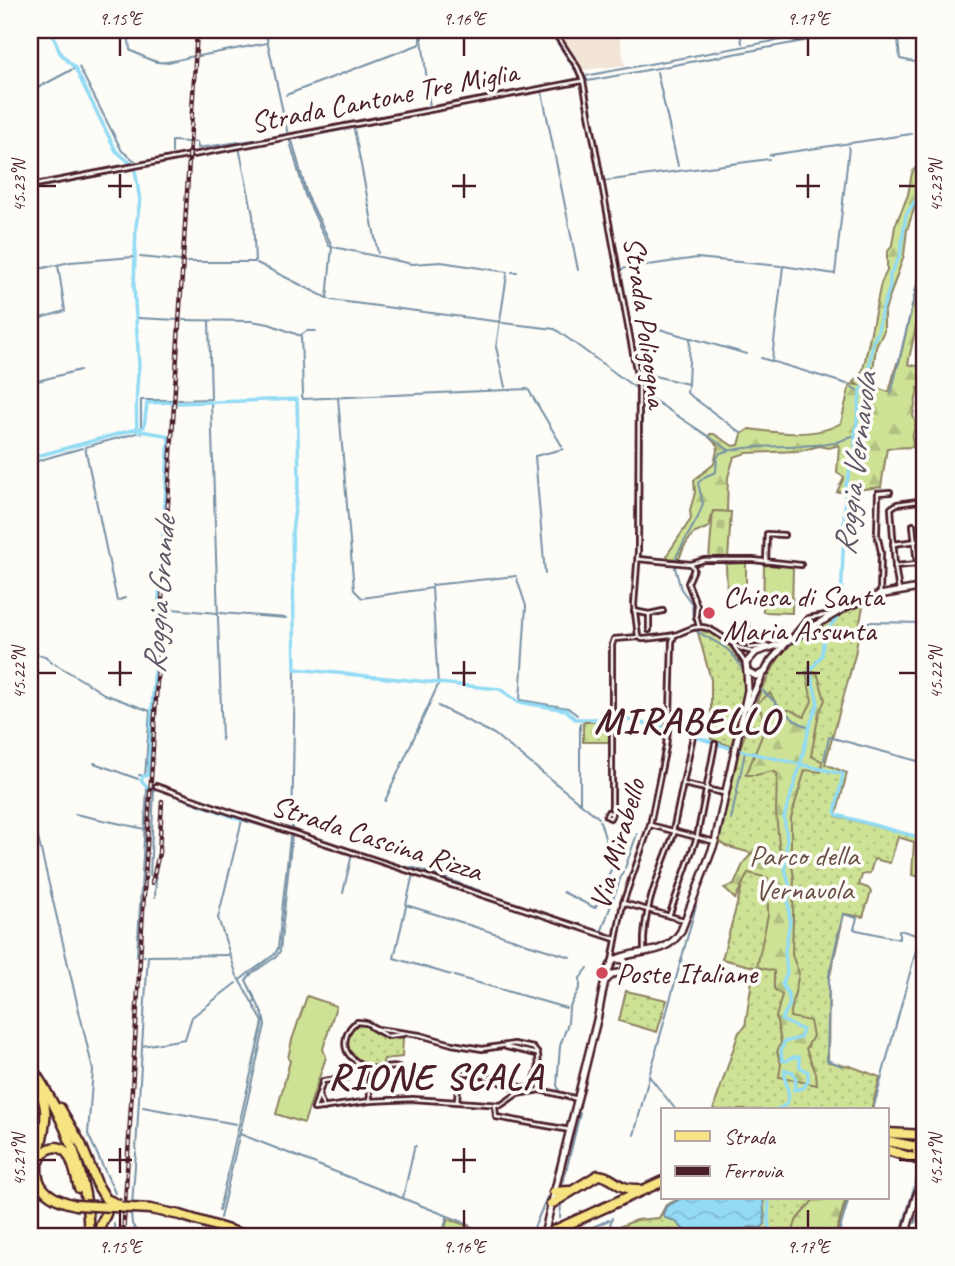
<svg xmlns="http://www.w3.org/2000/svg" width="955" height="1266" viewBox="0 0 955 1266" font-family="Caveat,sans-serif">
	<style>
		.built { fill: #f3e4d8 }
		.grass { fill: url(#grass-dots); stroke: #8c8060; stroke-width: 2 }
		.forest { fill: url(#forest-firs); stroke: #8c8060; stroke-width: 2 }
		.cemetery { fill: url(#cemetery-stones); stroke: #8c8060; stroke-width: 2 }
		.garden { fill: #cee296; stroke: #8c8060; stroke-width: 2 }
		.water { fill: url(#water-waves); stroke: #7690a4; stroke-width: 2 }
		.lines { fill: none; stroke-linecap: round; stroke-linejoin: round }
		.stream { stroke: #7690a4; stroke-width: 2 }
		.canal { stroke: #93dbf4; stroke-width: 3.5 }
		.street-casing { stroke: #4a1f2b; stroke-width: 8 }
		.secondary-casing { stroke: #4a1f2b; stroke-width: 10 }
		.primary-casing { stroke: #4a1f2b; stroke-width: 11 }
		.highway-casing { stroke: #4a1f2b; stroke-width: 13 }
		.street { stroke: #fdfcf7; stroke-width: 2.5 }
		.secondary { stroke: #fdfcf7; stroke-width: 5 }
		.primary { stroke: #f6e381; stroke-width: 6 }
		.highway { stroke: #f6e381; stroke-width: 8 }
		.rail-casing { stroke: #4a1f2b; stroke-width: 4.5 }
		.rail { stroke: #fdfcf7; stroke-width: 2; stroke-dasharray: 5; stroke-linecap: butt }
		.secondary-bridge-casing { stroke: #4a1f2b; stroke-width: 10; stroke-linecap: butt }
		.highway-bridge-casing { stroke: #4a1f2b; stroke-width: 13; stroke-linecap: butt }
		.secondary-bridge { stroke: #fdfcf7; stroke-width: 5 }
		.highway-bridge { stroke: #f6e381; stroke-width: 8 }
		.ticks { fill: none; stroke: #4a1f2b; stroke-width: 2.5 }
		.poi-dot { fill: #d1495b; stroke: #fdfcf7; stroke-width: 2.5 }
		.labels { text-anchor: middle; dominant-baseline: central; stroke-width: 7; stroke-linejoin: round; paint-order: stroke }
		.street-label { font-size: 30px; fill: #4a1f2b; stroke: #fdfcf7 }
		.poi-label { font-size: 30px; fill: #4a1f2b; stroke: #fdfcf7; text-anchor: start }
		.park-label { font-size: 30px; fill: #6b5046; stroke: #fdfcf7 }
		.water-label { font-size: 32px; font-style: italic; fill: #605767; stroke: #fdfcf7 }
		.district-label { font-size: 37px; font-weight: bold; letter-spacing: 2px; fill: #4a1f2b; stroke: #fdfcf7 }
		.neatline { fill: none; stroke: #4a1f2b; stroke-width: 2.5 }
		.ticks-label { font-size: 18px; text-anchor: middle; fill: #4a1f2b }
	</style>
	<defs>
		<pattern id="grass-dots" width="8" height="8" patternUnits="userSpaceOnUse" patternTransform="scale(1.75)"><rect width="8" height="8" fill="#cee296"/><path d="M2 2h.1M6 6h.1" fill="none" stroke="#b2c181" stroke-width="1.8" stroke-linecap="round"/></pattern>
		<pattern id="forest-firs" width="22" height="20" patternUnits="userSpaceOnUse" patternTransform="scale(1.75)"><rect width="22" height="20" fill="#cee296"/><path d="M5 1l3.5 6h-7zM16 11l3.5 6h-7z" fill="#b2c181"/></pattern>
		<pattern id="cemetery-stones" width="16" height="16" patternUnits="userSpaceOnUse" patternTransform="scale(1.75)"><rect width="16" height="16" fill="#cee296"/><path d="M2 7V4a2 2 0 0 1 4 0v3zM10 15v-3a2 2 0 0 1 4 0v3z" fill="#b2c181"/></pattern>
		<pattern id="water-waves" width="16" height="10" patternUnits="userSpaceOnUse" patternTransform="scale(1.75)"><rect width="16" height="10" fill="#93dbf4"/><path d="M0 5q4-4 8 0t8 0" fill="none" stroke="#80bcd1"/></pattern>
	</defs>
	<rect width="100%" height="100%" fill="#fdfcf7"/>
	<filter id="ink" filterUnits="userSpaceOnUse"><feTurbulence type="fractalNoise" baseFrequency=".0143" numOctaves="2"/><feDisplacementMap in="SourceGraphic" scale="14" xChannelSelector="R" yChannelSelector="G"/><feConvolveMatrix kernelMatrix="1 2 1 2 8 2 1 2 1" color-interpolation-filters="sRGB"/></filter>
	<g filter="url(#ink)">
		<polygon class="built" points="557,30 618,30 625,65 582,70"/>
		<g class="grass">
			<polygon points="866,600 862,611 855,655 825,764 847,773 836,816 925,839 925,878 912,875 914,842 898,837 890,863 874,859 870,873 862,875 859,885 868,888 871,892 863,917 844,914 829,980 828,1062 850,1066 880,1077 871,1110 713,1110 739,1032 745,1027 754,967 722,959 751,853 726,846 719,841 739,751 761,690 786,645 833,614"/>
			<path d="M697 629C724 635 749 658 747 687 745 706 736 727 731 746L711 739V680Z"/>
			<rect x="583" y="722" width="27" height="20"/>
			<polygon points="626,991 667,1000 657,1032 619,1021"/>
			<path d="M357 1023 368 1026 380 1035 403 1037 402 1057 384 1059 382 1066C378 1067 374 1068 370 1067 369 1067 361 1061 360 1061 345 1051 340 1036 357 1023Z"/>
			<polygon points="678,1198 847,1198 836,1236 608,1236 609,1231 636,1220 659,1218 666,1205 677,1200"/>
			<polygon points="448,1219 498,1236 442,1236"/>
		</g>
		<g class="forest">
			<path d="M925 128 924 194 916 203 907 230 904 255 884 313V331L876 347 872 378 867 385 889 392 897 363H899L925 249V321H917L908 364 925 368V386L918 388 913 416 916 423 912 438 914 447 887 448 881 487 837 492 844 477 837 473 839 445 829 448 819 446 800 451 746 453 734 457 728 477 727 512 713 511 709 527 693 534 684 547 679 559 669 558 667 555 691 519 690 510 695 493 694 480 714 464 718 446 709 437 710 434H714L733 446 739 445 742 434 749 429C777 433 816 438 841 423L850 384 858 385 854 382 863 370 881 283 887 270V253L892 245 895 226 908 195 912 173 922 159 923 146 918 139Z"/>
			<polygon points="806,672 817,672 825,700 819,713 811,756 822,761 821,772 805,770 791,818 791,861 794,877 792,955 799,973 790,1017 810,1021 813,1036 806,1049 816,1073 817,1085 779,1077 781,1064 777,1052 781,1042 776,1017 782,995 774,989 774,971 757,967 768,915 768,878 748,873 735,899 724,888 734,885 744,862 757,848 780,856 776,813 777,773 773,771 756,775 746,775 766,726 758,703 770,693 780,710 790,710 804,717 812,701"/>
			<polygon points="815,1198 846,1198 835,1236 791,1236 797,1219"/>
		</g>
		<polygon class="cemetery" points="713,511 731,512 728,560 709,559"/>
		<g class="garden">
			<polygon points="746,563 746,592 727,593 726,564"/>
			<polygon points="764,565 793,566 792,613 763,612"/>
			<polygon points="307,996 336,1006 323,1049 326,1057 304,1123 276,1114 290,1061 288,1058 292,1040"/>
		</g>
		<polygon class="water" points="682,1198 763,1198 765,1224 761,1228 750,1227 733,1236 693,1236 687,1233 675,1221 665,1218 663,1215 666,1207"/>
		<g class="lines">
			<g class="stream">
				<path d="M128 30 130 50C162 67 159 64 194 56"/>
				<polyline points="421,30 430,108 580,78 549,30"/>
				<polyline points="555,30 577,63"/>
				<polyline points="740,30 742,43"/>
				<polyline points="897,30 900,59 925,64"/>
				<polyline points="199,56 267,43"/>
				<polyline points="79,67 122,151 138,163 151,161"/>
				<polyline points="580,68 588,81 863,30"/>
				<polyline points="657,72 678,166"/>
				<polyline points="585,76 790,38"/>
				<polyline points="582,87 591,134"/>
				<polyline points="30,92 75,68"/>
				<polyline points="542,92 578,270"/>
				<polyline points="286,95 420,44 420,30"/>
				<polyline points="354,129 378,253"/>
				<polyline points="289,138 305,195 329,246 412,264 441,262 507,272"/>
				<polyline points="296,139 581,83"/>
				<polyline points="292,140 307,195 332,246 327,299"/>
				<polyline points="194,142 197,142 198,148 288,135 265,30"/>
				<polyline points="172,153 172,141 189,142"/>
				<polyline points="770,155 911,134"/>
				<polyline points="604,181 769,159"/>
				<polyline points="30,189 130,170"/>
				<polyline points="140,257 181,261"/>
				<polyline points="187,262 255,262 253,215 239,147"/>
				<polyline points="257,263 329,299"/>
				<polyline points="620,269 697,258 781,266"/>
				<polyline points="30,271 70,262 134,257"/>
				<polyline points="512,272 517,272"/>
				<polyline points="331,300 501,322"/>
				<polyline points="137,318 178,320"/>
				<polyline points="183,320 251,321 269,324 301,336 303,394"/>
				<polyline points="30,321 65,311 58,265"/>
				<polyline points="635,322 690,338 688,384 642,373 644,389 642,397 640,553"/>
				<polyline points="503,323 555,329 637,389"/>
				<polyline points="301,335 307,331 316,331"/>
				<polyline points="691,338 747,354"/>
				<polyline points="761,358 847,384 860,392"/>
				<polyline points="772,359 783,266 835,274 849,147"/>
				<polyline points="30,383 80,370"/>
				<polyline points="688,385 687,393 741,433"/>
				<polyline points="505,387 496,347 507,275"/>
				<polyline points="643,393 729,450"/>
				<polyline points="891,394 925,252"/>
				<polyline points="302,396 303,399 528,389 562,446"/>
				<polyline points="338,397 354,590 362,598 432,588 438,685 385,801"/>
				<polyline points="178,400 211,399 209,321"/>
				<polyline points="211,402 222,740"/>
				<polyline points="141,428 141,400 172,400"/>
				<polyline points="141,431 141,433"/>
				<polyline points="637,454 637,467"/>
				<polyline points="30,463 82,448"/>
				<polyline points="635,565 637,518"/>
				<polyline points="545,574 535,456 563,449"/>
				<polyline points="517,579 526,606 520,700 568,708 577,715"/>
				<polyline points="432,585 516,576"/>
				<polyline points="119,600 125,598"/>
				<polyline points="117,601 85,447 137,433"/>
				<polyline points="171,609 217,613"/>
				<polyline points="220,613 286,618"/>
				<path d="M693 619 692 604 681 589 675 568 677 555 698 517 703 504 698 483 706 476 716 472 717 458 720 453C757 442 797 449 835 443 841 441 848 437 855 435"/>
				<polyline points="868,622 925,623"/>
				<path d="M695 630C719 646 729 643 744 672"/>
				<polyline points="30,653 45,656 52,663"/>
				<polyline points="55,664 92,686"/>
				<polyline points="93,687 104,694 150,711 145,776 139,775"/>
				<polyline points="762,690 794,720 809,728"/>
				<polyline points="438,706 494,734 599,818"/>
				<polyline points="824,760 829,737 925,763"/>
				<polyline points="94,763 138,779"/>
				<polyline points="580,802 580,723"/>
				<polyline points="30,804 93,1070 88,1134 115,1193"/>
				<polyline points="75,814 145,829"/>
				<polyline points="731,820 745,752"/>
				<polyline points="292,831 295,669"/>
				<polyline points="293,835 349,853"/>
				<polyline points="918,837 925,808"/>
				<polyline points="324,842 408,868 412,867 481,891"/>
				<polyline points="625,868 637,834"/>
				<polyline points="150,875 154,789"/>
				<polyline points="563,892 595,908 613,865 600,821"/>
				<polyline points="343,893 352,854 413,874 406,905 464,923"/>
				<polyline points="155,897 156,878"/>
				<polyline points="406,906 394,958 451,975"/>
				<polyline points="466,924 522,942"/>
				<polyline points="903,931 919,936"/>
				<polyline points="601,933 623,871"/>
				<polyline points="524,943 570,957"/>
				<polyline points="139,955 137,956 147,789"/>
				<polyline points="230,955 148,956 142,1046 185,1039 192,1017 236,983"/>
				<polyline points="144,956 145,956"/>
				<polyline points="252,971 275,954 278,948 290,837"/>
				<polyline points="237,976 218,918 242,820 292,835 280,951 277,956 254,972"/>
				<polyline points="454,976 566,1008"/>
				<polyline points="238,978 252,1002 256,1002"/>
				<polyline points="240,980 250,972"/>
				<polyline points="656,1051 696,906"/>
				<polyline points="656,1053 649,1076 676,1110"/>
				<polyline points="842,1066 827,1060 829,975 843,914 857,918 854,929 857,930 899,939 899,931 901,931"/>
				<polyline points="559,1091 557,1085 560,1046 568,1023 569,1008 580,987 580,978 588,968"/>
				<polyline points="143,1107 236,1124"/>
				<polyline points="873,1110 925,917"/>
				<polyline points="240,1134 316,1164"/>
				<polyline points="634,1135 649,1077"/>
				<polyline points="414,1147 416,1146"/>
				<polyline points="136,1150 142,1048"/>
				<polyline points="318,1165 463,1222"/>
				<polyline points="563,1184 580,1113"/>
				<polyline points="403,1198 414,1149"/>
				<polyline points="132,1204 136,1153"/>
				<polyline points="219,1210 263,1022 252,1002"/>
				<polyline points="131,1213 132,1224 140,1236"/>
				<polyline points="220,1218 265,1025 263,1015 246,980 252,973"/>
				<polyline points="560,1218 561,1202"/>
				<polyline points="465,1223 469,1224"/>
				<polyline points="915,1223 925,1191"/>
				<polyline points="114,1224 115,1236"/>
				<polyline points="534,1228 547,1197"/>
				<polyline points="214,1236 215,1233"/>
				<polyline points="442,1236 447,1217"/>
				<polyline points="572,1236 609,1220"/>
				<polyline points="607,1236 612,1218"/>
				<polyline points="838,1236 849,1198"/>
				<polyline points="900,1236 917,1177"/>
				<polyline points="912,1236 914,1228"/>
			</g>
			<g class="canal">
				<polyline points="51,30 60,53 75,68 116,151 134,166"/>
				<path d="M135 169 140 201 136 226 134 285 139 366C136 387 136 410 137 431"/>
				<polyline points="214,402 297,399 299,478 292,532 295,669 500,689 518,702 566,710 575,719 623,719 668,728"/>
				<polyline points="178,403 211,402"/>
				<polyline points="140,428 144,427 147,403 172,402"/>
				<polyline points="140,431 165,435 169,438 148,775 142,777"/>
				<polyline points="30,458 136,429"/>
				<polyline points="682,729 691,735"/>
				<polyline points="696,737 730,748"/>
				<polyline points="738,750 843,774 835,812 837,815 914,836"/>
				<polyline points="801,762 809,728 818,703 810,671 822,655 824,634 839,615 841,606 845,500 846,485 855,451 855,439 860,392 868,374 873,342 878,331 881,313 890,287 890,275 900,255 906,215 917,198 917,182 925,167"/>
				<polyline points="141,780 149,789"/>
				<polyline points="159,789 242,820"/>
				<polyline points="917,837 925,839"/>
				<path d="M776 1110C801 1101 781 1085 785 1070L793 1072 796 1080 794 1090 803 1088 808 1081V1072L800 1067 799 1057H794L786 1061 782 1060 781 1051 784 1042 800 1038 803 1030 781 1020 790 1004 788 994 782 984 787 973 785 951 790 921 788 900 790 888 785 868 787 839 784 817 800 766"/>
				<polyline points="769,1198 768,1221 771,1236"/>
				<polyline points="744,1236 754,1234 764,1236"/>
			</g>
			<defs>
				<g id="street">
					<path d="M553 30 578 68 583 81 639 386 638 551 634 605 638 636 642 639C653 638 666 637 675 635 685 632 695 624 707 628 725 635 735 651 756 652"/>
					<path d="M794 30V37C801 38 813 36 817 31"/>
					<polyline points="923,30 925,56"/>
					<polyline points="193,155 582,81"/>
					<polyline points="30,186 187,156"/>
					<polyline points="893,544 925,540"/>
					<polyline points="638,559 691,564 694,569 688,583 697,606 696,615 699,627"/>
					<polyline points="766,562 767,534 784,535"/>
					<polyline points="691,564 704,560 753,560 801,565"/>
					<polyline points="895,566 917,564 913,525"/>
					<polyline points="899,591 895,566 891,508 897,504 925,500"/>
					<polyline points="880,595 881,552 877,534 878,493 890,492"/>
					<polyline points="634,611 649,614 663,611"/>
					<polyline points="747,626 749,648 768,646"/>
					<polyline points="649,630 649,614"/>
					<polyline points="790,640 808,618 832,614"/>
					<polyline points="734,646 746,664"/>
					<polyline points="683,784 724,793"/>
					<polyline points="156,786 230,812 615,939"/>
					<polygon points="608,812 612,814 610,818 606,816"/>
					<polyline points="612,813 612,645 614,639 639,637"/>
					<polyline points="650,825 715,842"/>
					<polyline points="673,831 693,736"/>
					<polyline points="623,903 684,920"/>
					<polyline points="669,916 697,837 715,744"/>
					<path d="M644 950C642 908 661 870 675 831"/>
					<polyline points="612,961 623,903 650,825 666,746 670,714 672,642 674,636"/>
					<polyline points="371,1027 387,1036 404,1034"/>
					<polyline points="506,1047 537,1054"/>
					<path d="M369 1069C363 1065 355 1062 350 1056 341 1046 346 1028 357 1022L366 1023 377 1029 420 1035 452 1044 482 1049 514 1044 533 1048 538 1054 540 1090"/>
					<polyline points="369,1069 370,1101"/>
					<polyline points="369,1069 398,1067"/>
					<polyline points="346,1078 323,1081 314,1109 370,1101 413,1099 501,1105 517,1094 540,1090 578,1099"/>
					<polyline points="508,1083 531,1090"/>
					<polyline points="531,1090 538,1070"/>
					<polyline points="319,1096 324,1108"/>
					<polyline points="457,1101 459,1072 485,1076 524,1092"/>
					<polyline points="495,1106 496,1117 570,1130"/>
					<polyline points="916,1236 922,1230 925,1229"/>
				</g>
				<g id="secondary">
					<polyline points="787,642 770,662 765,672 756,676 747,671 746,663 756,652 787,642 848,606 879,595 925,587"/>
					<polyline points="747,707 763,673"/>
					<path d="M619 958C642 949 666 956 681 931L715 842 748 690 747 671"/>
					<polyline points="922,1161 923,1179"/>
					<path d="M548 1218C564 1152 581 1086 597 1020 601 1004 604 970 615 959L624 960 626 965 624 972 613 974 606 980"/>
					<polyline points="30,1219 35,1236"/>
					<polyline points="905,1236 916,1197 925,1178"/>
				</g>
				<path id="primary" d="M925 1135C913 1143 913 1156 925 1163"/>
				<g id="highway">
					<path d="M30 1065C65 1117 88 1173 89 1236"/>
					<polyline points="30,1074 45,1097"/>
					<path d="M41 1095C61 1134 1 1189 76 1205"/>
					<polyline points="60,1108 81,1144 98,1186 106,1199"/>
					<polyline points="887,1133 925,1135"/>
					<polyline points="887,1141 912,1146"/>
					<polyline points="887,1150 920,1160"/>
					<path d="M39 1162C41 1156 43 1152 49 1149 71 1139 75 1174 79 1188"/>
					<polyline points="554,1192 569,1191"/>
					<path d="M551 1204 598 1175C615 1176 616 1190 638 1189"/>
					<polyline points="150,1209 180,1215 248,1236"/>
					<polyline points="98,1236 101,1224 106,1214"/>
					<polyline points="542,1236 663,1181"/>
				</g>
			</defs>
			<use href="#street" class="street-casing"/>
			<use href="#secondary" class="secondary-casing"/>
			<use href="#primary" class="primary-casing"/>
			<use href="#highway" class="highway-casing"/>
			<use href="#street" class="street"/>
			<use href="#secondary" class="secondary"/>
			<use href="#primary" class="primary"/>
			<use href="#highway" class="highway"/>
			<defs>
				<g id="rail">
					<polyline points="152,883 159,853 162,801"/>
					<polyline points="123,1236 197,30"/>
				</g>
			</defs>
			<use href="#rail" class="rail-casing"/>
			<use href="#rail" class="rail"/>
			<defs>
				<polyline id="secondary-bridge" points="544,1236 548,1218"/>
				<g id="highway-bridge">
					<polyline points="106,1199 119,1205"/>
					<polyline points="76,1205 150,1209"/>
				</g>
			</defs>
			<use href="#secondary-bridge" class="secondary-bridge-casing"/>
			<use href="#highway-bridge" class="highway-bridge-casing"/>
			<use href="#secondary-bridge" class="secondary-bridge"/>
			<use href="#highway-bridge" class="highway-bridge"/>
		</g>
	</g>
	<path class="ticks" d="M120 38V56M464 38V56M808 38V56M120 174V198M464 174V198M808 174V198M38 186H56M108 186H132M452 186H476M796 186H820M899 186H916M120 661V686M464 661V686M808 661V686M38 673H56M108 673H132M452 673H476M796 673H820M899 673H916M120 1148V1173M464 1148V1173M38 1160H56M108 1160H132M452 1160H476M899 1160H916M120 1210V1228M464 1210V1228M808 1210V1228"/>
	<g class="poi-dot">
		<circle cx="709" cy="613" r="7"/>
		<circle cx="602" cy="973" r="7"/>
	</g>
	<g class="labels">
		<g class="street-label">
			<text transform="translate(384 97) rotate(-11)">Strada Cantone Tre Miglia</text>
			<text transform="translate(646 322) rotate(82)">Strada Poligogna</text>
			<text transform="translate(377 838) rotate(18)">Strada Cascina Rizza</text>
			<text transform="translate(617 844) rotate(-74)">Via Mirabello</text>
		</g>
		<g class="poi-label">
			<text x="723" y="596">Chiesa di Santa<tspan x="723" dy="34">Maria Assunta</tspan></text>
			<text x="616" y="973">Poste Italiane</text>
		</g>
		<g class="park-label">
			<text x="804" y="855">Parco della<tspan x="804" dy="34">Vernavola</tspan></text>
		</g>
		<g class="water-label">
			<text transform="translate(855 464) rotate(-83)">Roggia Vernavola</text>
			<text transform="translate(159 595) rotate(-86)">Roggia Grande</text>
		</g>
		<g class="district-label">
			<text x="687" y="720">MIRABELLO</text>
			<text x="436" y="1076">RIONE SCALA</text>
		</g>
	</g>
	<rect width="955" height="1266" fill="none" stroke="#fdfcf7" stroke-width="77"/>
	<rect x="661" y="1108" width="228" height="91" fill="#fdfcf7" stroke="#b5a4a5" stroke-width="2"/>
	<rect x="675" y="1131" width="35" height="10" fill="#f6e381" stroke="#b5a4a5" stroke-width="2"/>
	<text x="724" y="1144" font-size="21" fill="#4a1f2b">Strada</text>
	<rect x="675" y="1166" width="35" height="10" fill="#4a1f2b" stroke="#b5a4a5" stroke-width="2"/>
	<text x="724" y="1178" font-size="21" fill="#4a1f2b">Ferrovia</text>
	<rect x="38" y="38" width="878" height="1190" class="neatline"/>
	<g class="ticks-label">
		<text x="120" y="25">9.15°E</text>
		<text x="464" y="25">9.16°E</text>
		<text x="808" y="25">9.17°E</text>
		<text transform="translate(19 186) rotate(-90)" y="6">45.23°N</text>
		<text transform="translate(936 186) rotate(-90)" y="6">45.23°N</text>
		<text transform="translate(19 673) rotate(-90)" y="6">45.22°N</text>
		<text transform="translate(936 673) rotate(-90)" y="6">45.22°N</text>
		<text transform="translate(19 1160) rotate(-90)" y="6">45.21°N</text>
		<text transform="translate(936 1160) rotate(-90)" y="6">45.21°N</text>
		<text x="120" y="1253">9.15°E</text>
		<text x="464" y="1253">9.16°E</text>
		<text x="808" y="1253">9.17°E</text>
	</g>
</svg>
